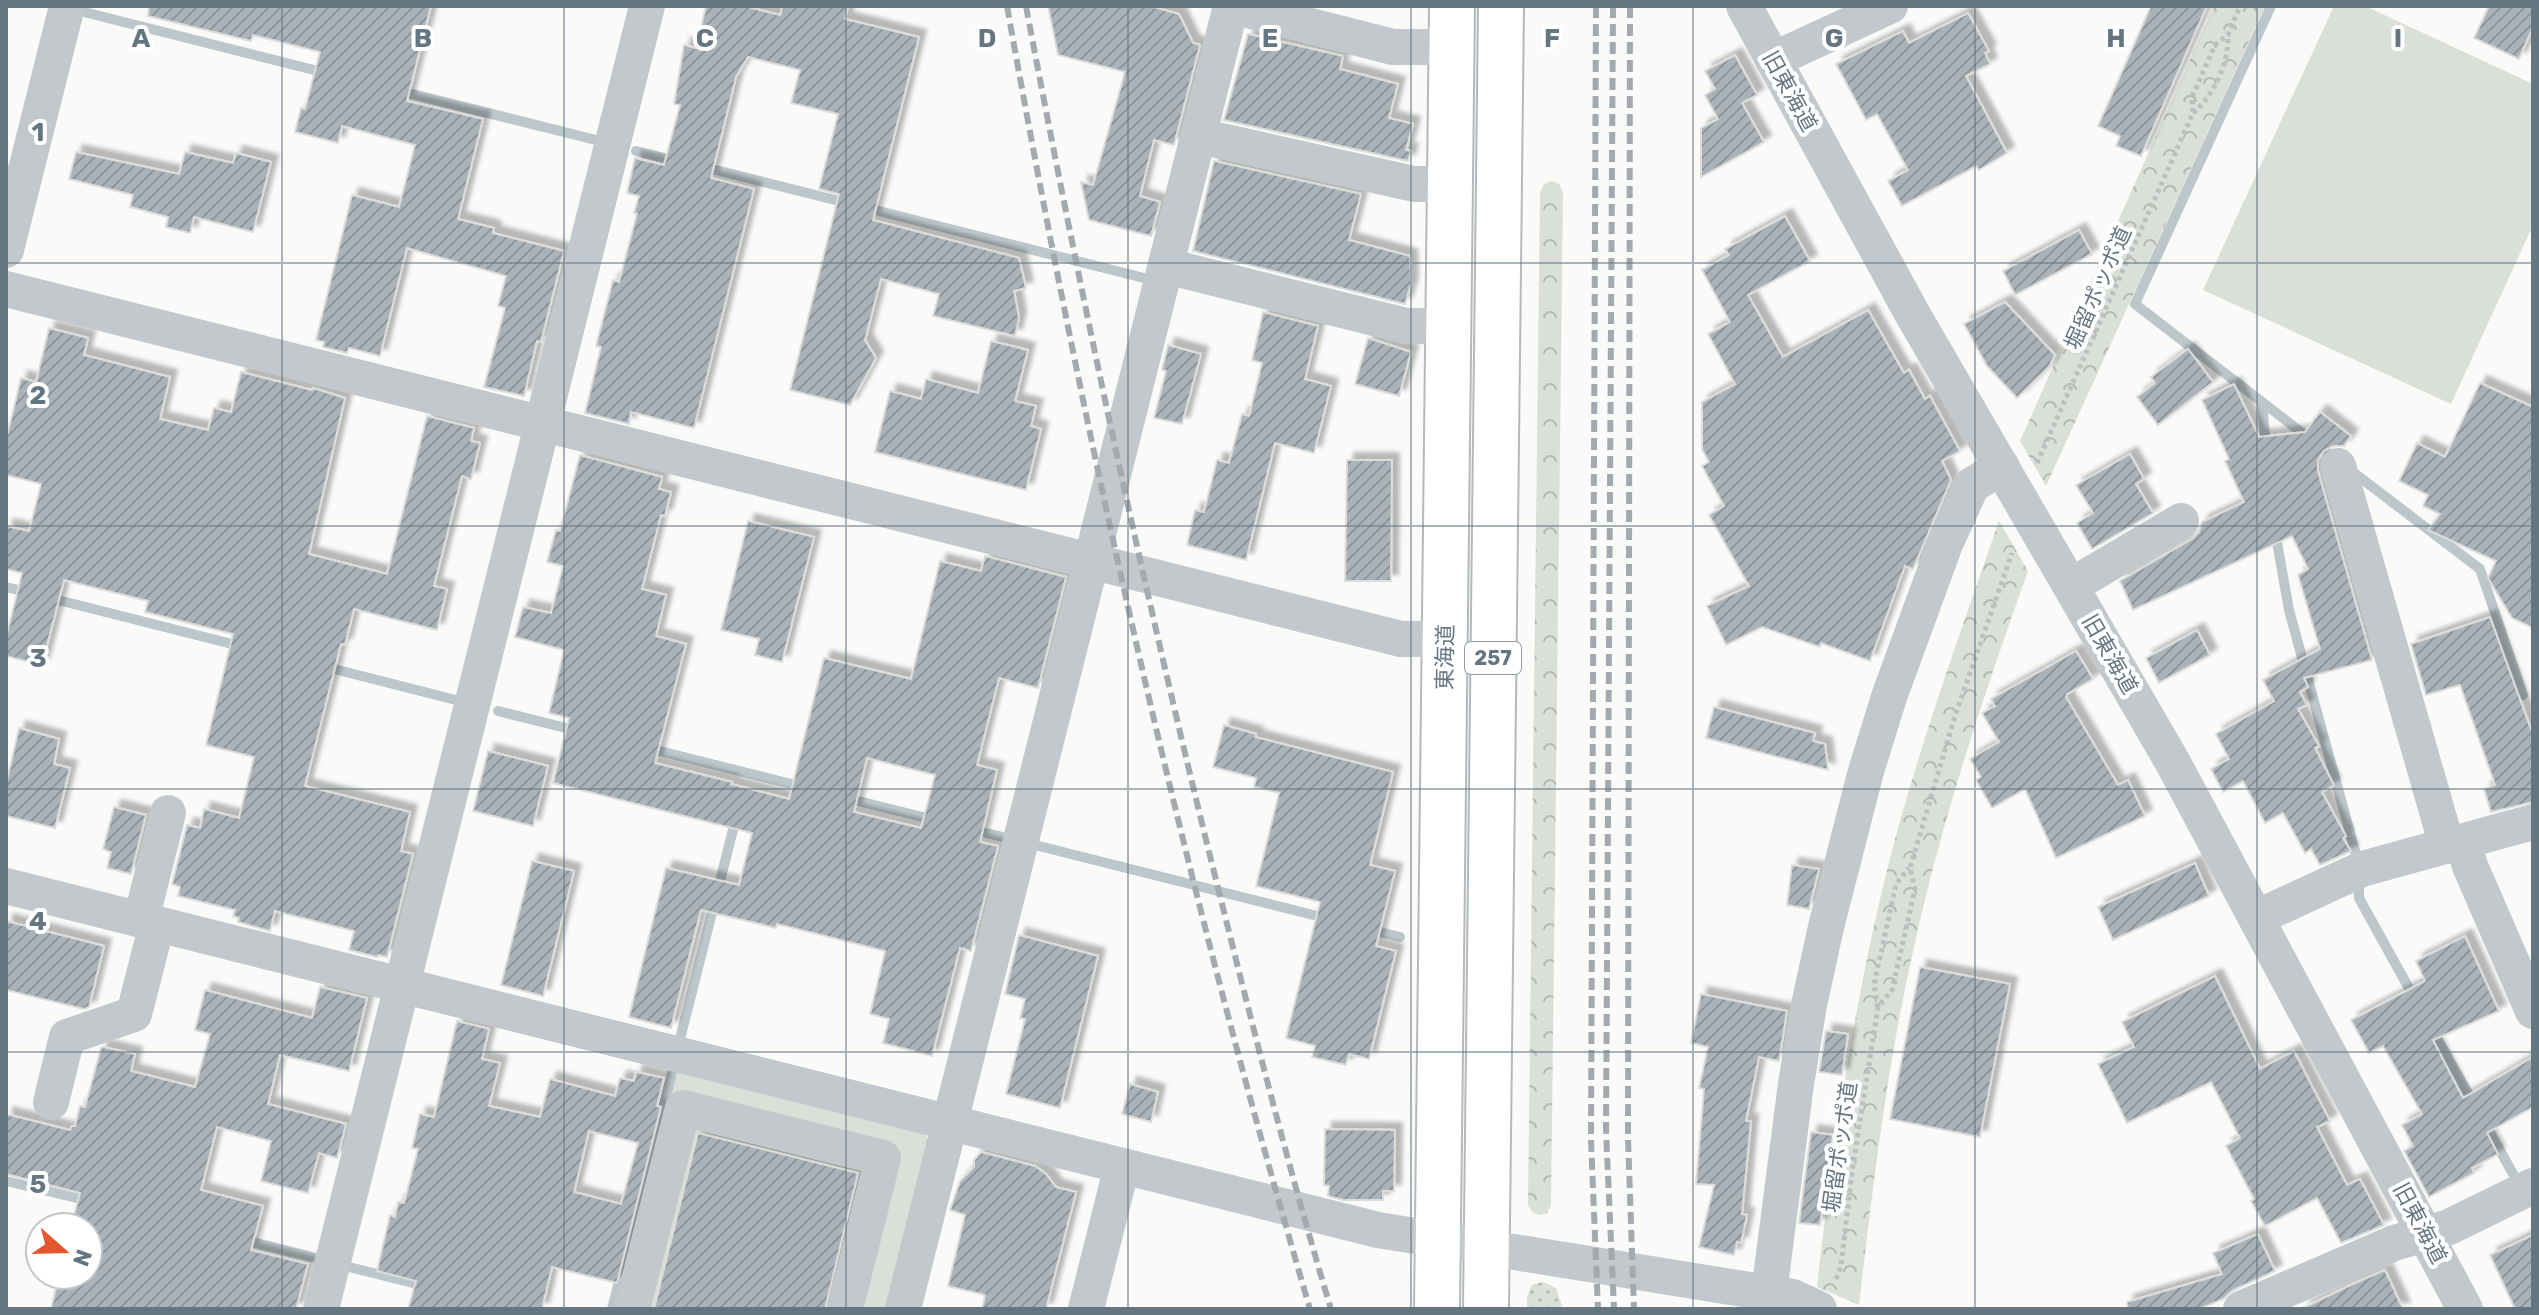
<svg xmlns="http://www.w3.org/2000/svg" width="2539" height="1315" viewBox="0 0 2539 1315" font-family="Rubik,'Noto Sans JP',sans-serif">
	<style>
		.grass { fill: url(#grass-dots) }
		.forest { fill: url(#forest-crowns) }
		.garden { fill: #dadfd7 }
		.lines { fill: none; stroke-linecap: round; stroke-linejoin: round }
		.stream { stroke: #bbc7cb; stroke-width: 10 }
		.building { fill: url(#building-hatch); stroke: #dcdcda; stroke-width: 2; fill-rule: evenodd; filter: url(#shadow) }
		.highway-casing { stroke: #b4b9bd; stroke-width: 48 }
		.path { stroke: #bbbfc2; stroke-width: 5; stroke-dasharray: 4 4; stroke-linecap: butt }
		.minor { stroke: #c3c8cc; stroke-width: 36 }
		.highway { stroke: #fff; stroke-width: 44 }
		.rail { stroke: #a2aab0; stroke-width: 6; stroke-dasharray: 12 6; stroke-linecap: butt }
		.grid { fill: none; stroke: #657683; stroke-width: 2; stroke-opacity: 0.55 }
		.labels { text-anchor: middle; dominant-baseline: central; stroke-width: 8; stroke-linejoin: round; paint-order: stroke }
		.shield { fill: #fff; stroke: #939fa8; stroke-width: 2 }
		.shield-label { font-size: 20px; font-weight: bold; fill: #657683 }
		.street-label { font-size: 22px; fill: #657683; stroke: #fff }
		.grid-label { font-size: 26px; text-anchor: middle; font-weight: bold; fill: #657683; stroke: #fff; stroke-width: 8; stroke-linejoin: round; paint-order: stroke }
	</style>
	<defs>
		<pattern id="grass-dots" width="8" height="8" patternUnits="userSpaceOnUse" patternTransform="scale(2)"><rect width="8" height="8" fill="#dadfd7"/><path d="M2 2h.1M6 6h.1" fill="none" stroke="#b4b9b4" stroke-width="1.8" stroke-linecap="round"/></pattern>
		<pattern id="forest-crowns" width="20" height="18" patternUnits="userSpaceOnUse" patternTransform="scale(2)"><rect width="20" height="18" fill="#dadfd7"/><path d="M2 6a3 3 0 1 1 6 0M12 15a3 3 0 1 1 6 0" fill="none" stroke="#b4b9b4"/></pattern>
		<pattern id="building-hatch" width="6" height="6" patternUnits="userSpaceOnUse" patternTransform="scale(2)"><rect width="6" height="6" fill="#aab3b9"/><path d="M-1 1l2-2M0 6l6-6M5 7l2-2" fill="none" stroke="#8e969c"/></pattern>
		<filter id="shadow"><feDropShadow dx="7" dy="-7" stdDeviation="2" flood-color="#0004"/></filter>
	</defs>
	<rect width="100%" height="100%" fill="#fafaf8"/>
	<polygon class="grass" points="1543,1282 1556,1288 1563,1309 1527,1309 1527,1297 1532,1285"/>
	<g class="forest">
		<polygon points="2214,6 2265,6 2046,486 2020,441"/>
		<polygon points="1552,181 1559,184 1563,192 1551,1205 1547,1213 1539,1215 1532,1212 1528,1205 1540,193 1544,184"/>
		<path d="M1999 521 2028 571C1984 694 1942 819 1914 947 1887 1065 1873 1185 1859 1305L1817 1287C1833 1143 1854 1002 1889 862 1919 746 1960 634 1999 521Z"/>
	</g>
	<g class="garden">
		<polygon points="2334,6 2365,6 2533,84 2533,225 2451,404 2203,290"/>
		<polygon points="677,1072 925,1134 930,1143 888,1309 618,1309"/>
	</g>
	<g class="lines">
		<g class="stream">
			<polyline points="2271,6 2135,304 2336,459"/>
			<polyline points="84,12 326,73"/>
			<polyline points="396,90 596,140"/>
			<polyline points="636,151 676,161"/>
			<polyline points="700,166 847,203"/>
			<polyline points="863,207 1148,279"/>
			<polyline points="2262,402 2266,447"/>
			<polyline points="2349,469 2480,569 2523,695"/>
			<polyline points="2275,531 2289,610 2357,858"/>
			<polyline points="6,587 31,593"/>
			<polyline points="46,597 240,646"/>
			<polyline points="322,666 456,700"/>
			<polyline points="498,711 578,731"/>
			<polyline points="648,748 803,787"/>
			<polyline points="846,798 935,820"/>
			<polyline points="970,829 1007,838"/>
			<polyline points="1035,845 1329,919"/>
			<polyline points="2359,884 2359,898 2416,1001"/>
			<polyline points="1367,929 1400,937"/>
			<polyline points="2432,1029 2475,1106"/>
			<polyline points="681,1035 736,818"/>
			<polyline points="2483,1120 2517,1181"/>
			<polyline points="6,1181 89,1201"/>
			<polyline points="240,1239 316,1258"/>
			<polyline points="349,1267 425,1286"/>
			<polyline points="612,1309 672,1073"/>
		</g>
	</g>
	<g class="building">
		<polygon points="149,6 431,6 407,101 483,119 458,219 494,228 493,233 564,251 541,342 537,341 524,396 484,387 505,308 498,306 506,276 407,248 380,356 349,348 347,353 323,347 324,342 316,340 352,195 399,207 415,145 342,126 338,143 295,132 301,108 305,109 320,52 253,35 251,41 148,16"/>
		<polygon points="706,6 744,6 780,15 783,6 848,6 845,19 919,37 873,220 1019,258 1026,288 1014,291 1019,318 1015,336 933,316 939,294 881,279 865,340 876,358 850,405 790,390 839,194 819,189 838,114 791,103 800,70 748,57 736,77 711,178 754,189 694,428 631,412 629,424 585,413 601,347 596,346 613,280 619,282 637,214 634,213 639,196 627,193 635,158 664,165 680,105 674,104 684,45 696,48"/>
		<polygon points="1048,6 1150,6 1179,14 1193,43 1200,45 1174,145 1154,140 1140,196 1160,202 1151,236 1089,220 1081,182 1093,185 1125,72 1058,55"/>
		<polygon points="2151,6 2207,6 2141,156 2116,146 2120,136 2098,126"/>
		<polygon points="2489,6 2533,6 2533,27 2519,59 2474,38"/>
		<polygon points="1968,13 1989,51 1985,53 1990,64 1966,76 2007,153 1979,170 1976,166 1902,206 1888,181 1908,170 1877,114 1866,120 1836,64 1903,31 1909,43"/>
		<polygon points="1248,34 1343,56 1340,69 1398,84 1389,118 1413,124 1406,150 1411,151 1408,161 1224,120"/>
		<polygon points="1735,55 1757,95 1742,103 1764,142 1701,177 1701,128 1718,119 1705,95 1715,89 1705,71"/>
		<polygon points="76,152 179,174 185,152 233,163 236,153 271,162 253,232 194,217 190,233 166,227 168,217 130,207 133,195 69,179"/>
		<polygon points="1214,161 1361,194 1349,240 1410,256 1411,284 1405,304 1193,251"/>
		<polygon points="1785,216 1810,261 1748,295 1783,357 1868,310 1904,373 1909,370 1925,399 1930,396 1960,451 1942,461 1951,480 1913,569 1905,566 1870,661 1821,643 1820,647 1762,627 1726,645 1707,606 1749,586 1709,515 1724,506 1702,466 1709,462 1702,449 1702,402 1735,384 1708,334 1730,322 1702,270 1729,255 1725,249"/>
		<polygon points="2079,230 2092,254 2015,295 2003,271"/>
		<polygon points="2005,302 2055,355 2049,367 2017,398 1987,366 1964,324"/>
		<polygon points="1263,312 1318,326 1305,379 1331,386 1314,453 1275,443 1246,560 1187,545 1195,510 1204,512 1217,460 1229,463 1242,414 1249,416 1262,363 1252,360"/>
		<polygon points="49,328 88,338 84,355 170,377 160,419 208,430 214,408 231,412 241,372 312,390 313,388 345,398 309,554 387,574 427,416 474,428 471,441 480,443 471,479 462,476 434,586 447,589 437,630 354,609 345,645 341,644 305,786 410,812 401,851 413,854 387,957 378,955 377,957 349,950 354,931 275,911 270,931 238,922 239,918 233,916 235,910 178,896 180,887 172,884 187,825 200,828 204,809 239,818 254,757 206,745 233,634 145,612 148,601 64,580 42,665 6,656 6,638 22,573 6,569 6,526 29,531 41,484 6,475 6,440 21,378 36,382"/>
		<polygon points="1368,338 1411,352 1399,396 1355,384"/>
		<polygon points="991,341 1028,350 1015,401 1036,406 1031,426 1041,429 1026,490 875,452 890,391 921,399 926,379 978,393"/>
		<polygon points="1168,345 1201,354 1182,424 1154,418 1166,371 1162,370"/>
		<polygon points="2188,349 2213,382 2158,425 2137,397 2155,383 2151,377"/>
		<polygon points="2480,383 2533,407 2533,628 2512,618 2488,578 2496,561 2428,530 2440,514 2423,506 2428,495 2399,481 2417,443 2445,457"/>
		<polygon points="2234,384 2259,437 2305,432 2320,412 2351,436 2344,446 2333,446 2324,451 2318,460 2318,471 2372,660 2304,678 2308,687 2300,692 2307,705 2298,709 2319,746 2315,748 2334,785 2322,792 2346,836 2343,838 2351,851 2320,865 2311,849 2305,853 2283,813 2265,823 2243,781 2223,792 2211,769 2229,759 2216,734 2274,701 2263,680 2320,649 2298,575 2308,569 2292,536 2133,610 2120,581 2192,539 2199,532 2202,522 2244,502 2225,461 2229,459 2202,400"/>
		<polygon points="2130,454 2144,479 2136,484 2153,513 2092,549 2077,523 2093,513 2076,485"/>
		<path d="M580 455 662 477 659 489 671 492 665 516 661 515 642 589 666 595 656 636 686 644 655 763 732 782 731 784 789 799 824 658 911 679 940 561 981 571 985 556 1066 577 1038 688 999 678 977 765 997 770 980 842 998 846 971 951 960 948 932 1056 883 1043 889 1019 870 1014 885 951 777 924 776 928 701 910 671 1028 629 1017 666 868 739 885 752 833 553 783 569 718 549 713 564 650 515 637 523 607 551 613 563 566 547 562 556 530 560 531ZM867 758 935 775 921 828 854 812Z"/>
		<polygon points="1347,460 1392,460 1391,581 1345,581"/>
		<polygon points="748,521 814,537 782,662 755,655 759,639 721,630"/>
		<polygon points="2490,617 2533,735 2533,802 2491,812 2484,789 2495,785 2460,685 2426,695 2411,644"/>
		<polygon points="2197,630 2210,655 2159,683 2146,658"/>
		<polygon points="2076,651 2093,679 2067,694 2066,697 2118,785 2128,780 2145,816 2056,858 2025,789 1992,808 1976,780 1981,777 1970,759 1999,742 1982,713 1995,706 1991,699"/>
		<polygon points="1714,707 1815,733 1813,741 1825,744 1828,770 1706,738"/>
		<polygon points="1224,725 1256,734 1255,737 1393,772 1370,865 1395,871 1376,946 1396,951 1369,1059 1349,1054 1346,1065 1312,1057 1315,1046 1286,1038 1320,902 1256,886 1279,793 1254,787 1256,778 1213,767"/>
		<polygon points="19,728 59,739 54,764 70,768 55,828 6,816 6,785"/>
		<polygon points="488,751 548,766 533,826 473,811"/>
		<polygon points="114,807 146,815 131,874 107,868 111,852 103,849"/>
		<polygon points="532,861 574,871 543,996 501,985"/>
		<polygon points="2195,863 2209,896 2113,940 2098,907"/>
		<polygon points="1792,865 1819,869 1809,909 1787,905"/>
		<polygon points="6,921 104,946 89,1007 84,1009 6,990"/>
		<polygon points="1019,935 1098,956 1060,1108 1006,1094 1025,1019 1020,1018 1025,999 1005,994"/>
		<polygon points="2465,936 2499,1011 2433,1040 2463,1098 2533,1057 2533,1107 2487,1133 2498,1154 2472,1168 2474,1173 2429,1197 2404,1151 2413,1146 2402,1125 2422,1114 2383,1046 2369,1053 2351,1020 2425,981 2416,961"/>
		<polygon points="1920,967 2010,984 1980,1137 1890,1119"/>
		<polygon points="2215,976 2260,1069 2294,1051 2330,1121 2317,1127 2347,1185 2360,1179 2384,1225 2341,1243 2317,1198 2265,1226 2251,1201 2254,1199 2226,1146 2240,1138 2211,1082 2127,1123 2098,1064 2134,1047 2122,1022"/>
		<polygon points="320,987 367,998 349,1071 280,1055 268,1104 346,1124 337,1158 319,1153 308,1193 261,1181 271,1141 217,1127 201,1190 263,1206 251,1250 308,1264 296,1309 51,1309 59,1275 88,1275 88,1227 71,1227 80,1193 6,1174 6,1114 70,1130 72,1126 75,1126 80,1106 85,1107 101,1048 103,1047 135,1054 131,1071 195,1087 210,1034 195,1030 205,990 312,1018"/>
		<polygon points="1701,994 1787,1011 1779,1061 1759,1057 1746,1121 1751,1121 1742,1214 1747,1215 1741,1243 1737,1242 1734,1255 1699,1247 1714,1185 1696,1184 1704,1089 1699,1088 1708,1047 1691,1043"/>
		<path d="M457 1021 489 1029 482 1059 500 1063 489 1106 540 1117 550 1079 615 1096 620 1078 634 1081 636 1072 664 1078 657 1106 661 1107 617 1283 552 1267 542 1309H408L416 1281 377 1271 390 1215 395 1217 398 1202 404 1203 418 1149 412 1148 420 1114 434 1117ZM589 1131 638 1143 621 1204 574 1192Z"/>
		<polygon points="1826,1031 1848,1034 1842,1075 1819,1072"/>
		<polygon points="1130,1084 1158,1092 1151,1122 1122,1114"/>
		<polygon points="1325,1129 1395,1130 1394,1191 1383,1191 1383,1200 1343,1200 1328,1196 1329,1186 1324,1185"/>
		<polygon points="1811,1132 1833,1135 1820,1225 1799,1223"/>
		<polygon points="698,1133 858,1173 825,1309 654,1309"/>
		<polygon points="981,1152 1035,1166 1046,1174 1056,1187 1076,1192 1046,1309 982,1309 985,1295 948,1286 965,1215 950,1210 960,1181 974,1167 974,1160"/>
		<polygon points="2258,1234 2275,1271 2233,1290 2223,1299 2199,1309 2128,1309 2127,1302 2222,1274 2213,1253"/>
		<polygon points="2533,1235 2533,1309 2515,1309 2490,1255"/>
		<polygon points="2385,1270 2403,1309 2301,1309 2355,1283"/>
	</g>
	<g class="lines">
		<defs>
			<g id="highway">
				<polyline points="1437,1309 1452,6"/>
				<polyline points="1486,1309 1501,6"/>
			</g>
		</defs>
		<use href="#highway" class="highway-casing"/>
		<g class="path">
			<path d="M2193 113C2213 97 2229 62 2228 36"/>
			<polyline points="2037,463 2193,113 2192,97 2215,45 2228,35 2240,6"/>
			<polyline points="1878,1007 1874,985 1896,884 1909,868"/>
			<polyline points="1836,1279 1841,1267 1852,1172 1878,1007 1892,990 1915,889 1910,868 1955,716 2012,553"/>
		</g>
		<g class="minor">
			<polyline points="1232,6 1393,47 1452,47"/>
			<polyline points="1744,6 1913,315 2172,761 2465,1309"/>
			<polyline points="1773,60 1890,6"/>
			<polyline points="1199,136 1414,184 1450,184"/>
			<polyline points="6,250 67,6"/>
			<polyline points="1166,266 1406,326 1448,326"/>
			<polyline points="6,289 1401,639 1445,639"/>
			<polyline points="2338,466 2447,846"/>
			<polyline points="2071,586 2181,521"/>
			<polyline points="2463,842 2470,866 2533,1011"/>
			<polyline points="6,886 1378,1230 1793,1297 1819,1309"/>
			<polyline points="2258,917 2362,869 2533,822"/>
			<polyline points="141,920 168,813"/>
			<polyline points="51,1102 67,1037 134,1014 157,924"/>
			<polyline points="1769,1293 1796,1084 1809,1005 1826,927 1866,771 1890,694 1945,544 1972,485 2002,467"/>
			<polyline points="321,1309 647,6"/>
			<polyline points="632,1309 683,1108 883,1158 845,1309"/>
			<polyline points="903,1309 1231,6"/>
			<polyline points="1086,1309 1122,1166"/>
			<polyline points="2241,1309 2394,1243 2449,1227 2533,1186"/>
		</g>
		<use href="#highway" class="highway"/>
		<g class="rail">
			<path d="M1007 6C1085 444 1184 882 1310 1309"/>
			<path d="M1026 6C1081 299 1144 591 1216 880 1252 1024 1288 1167 1331 1309"/>
			<polyline points="1596,6 1591,1140 1598,1309"/>
			<polyline points="1613,6 1606,1130 1614,1309"/>
			<polyline points="1630,6 1628,1138 1634,1309"/>
		</g>
	</g>
	<path class="grid" d="M282 6V1309M564 6V1309M846 6V1309M1128 6V1309M1411 6V1309M1693 6V1309M1975 6V1309M2257 6V1309M6 263H2533M6 526H2533M6 789H2533M6 1052H2533"/>
	<g class="labels">
		<rect class="shield" x="1465" y="642" width="56" height="32" rx="6"/>
		<g class="shield-label">
			<text x="1493" y="658">257</text>
		</g>
		<g class="street-label">
			<text transform="translate(1790 91) rotate(61)">旧東海道</text>
			<text transform="translate(2098 288) rotate(-66)">堀留ポッポ道</text>
			<text transform="translate(2110 654) rotate(60)">旧東海道</text>
			<text transform="translate(1445 657) rotate(-89)">東海道</text>
			<text transform="translate(1840 1147) rotate(-82)">堀留ポッポ道</text>
			<text transform="translate(2420 1223) rotate(62)">旧東海道</text>
		</g>
	</g>
	<g class="grid-label">
		<text x="141" y="47">A</text>
		<text x="423" y="47">B</text>
		<text x="705" y="47">C</text>
		<text x="987" y="47">D</text>
		<text x="1270" y="47">E</text>
		<text x="1552" y="47">F</text>
		<text x="1834" y="47">G</text>
		<text x="2116" y="47">H</text>
		<text x="2398" y="47">I</text>
		<text x="38" y="141">1</text>
		<text x="38" y="404">2</text>
		<text x="38" y="667">3</text>
		<text x="38" y="930">4</text>
		<text x="38" y="1193">5</text>
	</g>
	<rect width="2539" height="1315" fill="none" stroke="#657683" stroke-width="16"/>
	<g transform="translate(64 1251) rotate(110)"><circle r="38" fill="#ffffff" stroke="#c1c8cd" stroke-width="2"/>
	<path d="M0-6L14 30L0 20L-14 30Z" fill="#e4572e"/>
	<text y="-12" font-size="22" font-weight="bold" text-anchor="middle" fill="#657683">N</text>
	</g>
</svg>
